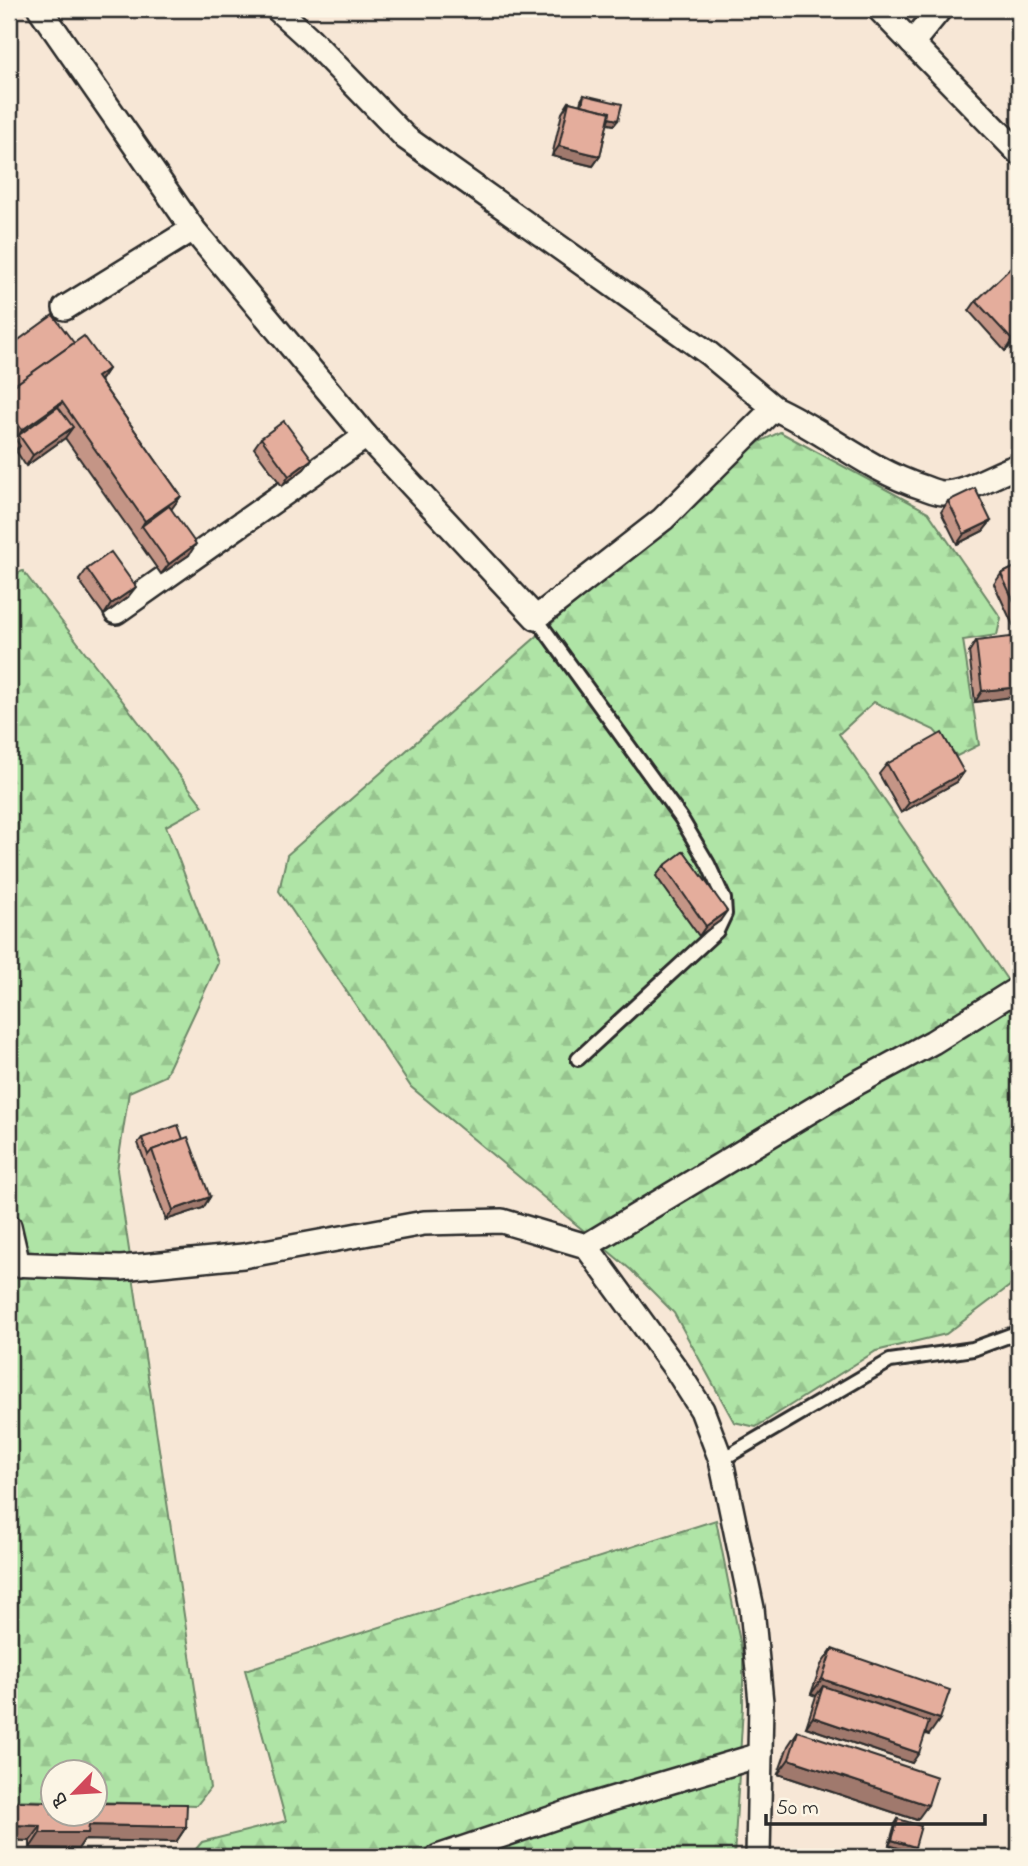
<svg xmlns="http://www.w3.org/2000/svg" width="1028" height="1866" viewBox="0 0 1028 1866" font-family="'Indie Flower',sans-serif">
	<style>
		.forest { fill: url(#forest-firs); stroke: #6d8868; stroke-width: 2 }
		.lines { fill: none; stroke-linecap: round; stroke-linejoin: round }
		.lane-casing { stroke: #2b2b2b; stroke-width: 18 }
		.street-casing { stroke: #2b2b2b; stroke-width: 28 }
		.lane { stroke: #fcf5e5; stroke-width: 12 }
		.street { stroke: #fcf5e5; stroke-width: 23 }
		.wall { fill: #c49586; stroke: #2b2b2b; stroke-width: 2 }
		.shaded-wall { fill: #a0796d; stroke: #2b2b2b; stroke-width: 2 }
		.building { fill: #e4ad9c; stroke: #2b2b2b; stroke-width: 2 }
	</style>
	<defs>
		<pattern id="forest-firs" width="22" height="20" patternUnits="userSpaceOnUse" patternTransform="scale(1.75)"><rect width="22" height="20" fill="#afe4a6"/><path d="M5 1l3.5 6h-7zM16 11l3.5 6h-7z" fill="#97c48f"/></pattern>
	</defs>
	<rect width="100%" height="100%" fill="#f7e7d6"/>
	<filter id="ink" filterUnits="userSpaceOnUse"><feTurbulence type="fractalNoise" baseFrequency=".0143" numOctaves="2"/><feDisplacementMap in="SourceGraphic" scale="14" xChannelSelector="R" yChannelSelector="G"/><feConvolveMatrix kernelMatrix="1 2 1 2 8 2 1 2 1" color-interpolation-filters="sRGB"/></filter>
	<g filter="url(#ink)">
		<g class="forest">
			<polygon points="780,432 928,512 1001,618 997,635 963,640 979,745 957,756 934,730 874,702 839,734 1019,997 1019,1279 946,1334 876,1351 756,1427 734,1422 674,1313 631,1270 411,1087 279,891 287,855 759,442"/>
			<polygon points="23,571 203,806 166,826 218,963 165,1076 129,1092 117,1170 210,1788 197,1805 95,1802 94,1772 52,1772 52,1801 9,1800 9,576"/>
			<polygon points="716,1520 743,1657 743,1707 734,1857 189,1857 202,1842 286,1821 245,1670"/>
		</g>
		<g class="lines">
			<defs>
				<g id="lane">
					<polyline points="536,618 681,818 708,864 724,899 725,914 717,931 578,1059"/>
					<polyline points="721,1460 890,1361 973,1349 1019,1332"/>
				</g>
				<g id="street">
					<path d="M40 9 193 229 366 436 536 618 663 519 774 408C825 431 868 470 922 487 928 489 936 493 943 493 967 493 996 473 1019 466"/>
					<polyline points="277,9 310,39 406,138 708,353 774,408"/>
					<polyline points="879,9 1019,153"/>
					<polyline points="912,43 940,9"/>
					<polyline points="65,308 193,229"/>
					<polyline points="116,612 366,436"/>
					<polyline points="9,1226 18,1265"/>
					<polyline points="586,1246 678,1372 702,1410 721,1460 752,1608 761,1702 758,1857"/>
					<polyline points="9,1264 121,1268 243,1256 424,1223 502,1221 586,1246 857,1083 933,1042 1019,988"/>
					<polyline points="438,1857 591,1805 760,1755"/>
				</g>
			</defs>
			<use href="#lane" class="lane-casing"/>
			<use href="#street" class="street-casing"/>
			<use href="#lane" class="lane"/>
			<use href="#street" class="street"/>
		</g>
		<g class="wall">
			<polygon points="584,95 618,120 614,125 607,124 600,156 593,166 552,156 562,113 569,102 580,105 581,100"/>
			<polygon points="1019,214 1019,228 1013,221"/>
			<polygon points="976,301 1019,338 1005,351 969,311"/>
			<polygon points="74,343 108,369 100,381 181,496 171,509 189,555 161,574 65,438 26,466 16,451 9,456 9,347"/>
			<polygon points="261,438 312,459 304,469 282,486 254,448"/>
			<polygon points="948,501 991,521 983,531 957,544 941,512"/>
			<polygon points="1019,565 1019,638 994,584 1001,574"/>
			<polygon points="87,569 128,597 104,615 79,580"/>
			<polygon points="976,641 1019,648 1019,696 975,702 969,652"/>
			<polygon points="1019,762 1019,774 1015,768"/>
			<polygon points="887,764 964,772 957,782 901,813 879,774"/>
			<polygon points="664,866 720,921 699,936 656,876"/>
			<polygon points="142,1138 183,1139 210,1197 203,1208 166,1220 138,1143"/>
			<polygon points="832,1649 929,1735 925,1733 912,1763 806,1727 816,1696 811,1694 821,1665"/>
			<polygon points="798,1731 917,1820 778,1774 788,1746"/>
			<polygon points="14,1801 186,1827 176,1842 84,1840 78,1849 30,1848 30,1841 9,1840 9,1809"/>
			<polygon points="898,1819 911,1852 889,1845 895,1824"/>
		</g>
		<g class="shaded-wall">
			<polygon points="581,111 618,120 614,125 577,116"/>
			<polygon points="559,146 600,156 593,166 552,156"/>
			<polygon points="1019,334 1019,338 1005,351 1012,340"/>
			<polygon points="108,369 97,385 97,377"/>
			<polygon points="62,402 51,418 19,435 22,430"/>
			<polygon points="73,427 65,438 26,466 33,455"/>
			<polygon points="20,446 16,451 9,456 9,454"/>
			<polygon points="312,459 304,469 282,486 289,476"/>
			<polygon points="181,496 170,511 142,526 145,521"/>
			<polygon points="991,521 983,531 957,544 964,534"/>
			<polygon points="196,544 189,555 161,574 169,564"/>
			<polygon points="136,587 128,597 104,615 111,604"/>
			<polygon points="1019,687 1019,696 975,702 982,691"/>
			<polygon points="964,772 957,782 901,813 909,803"/>
			<polygon points="727,911 720,921 699,936 706,926"/>
			<polygon points="210,1197 203,1208 166,1220 173,1210"/>
			<polygon points="822,1679 940,1719 929,1735 820,1697 823,1686 816,1696 811,1694"/>
			<polygon points="813,1717 919,1753 912,1763 806,1727"/>
			<polygon points="789,1759 928,1805 917,1820 778,1774"/>
			<polygon points="13,1825 41,1826 30,1841 9,1840 9,1832"/>
			<polygon points="89,1825 186,1827 176,1842 84,1840 78,1849 30,1848 40,1833"/>
			<polygon points="892,1840 915,1847 911,1852 889,1845"/>
		</g>
		<g class="building">
			<polygon points="584,95 622,104 618,120 609,118 610,112 582,105"/>
			<polygon points="569,102 610,112 600,156 559,146"/>
			<polygon points="1019,260 1019,334 1012,340 976,301"/>
			<polygon points="53,315 74,343 9,389 9,347"/>
			<polygon points="84,336 108,369 97,377 181,496 145,521 62,402 22,430 9,411 9,389"/>
			<polygon points="58,407 73,427 33,455 19,435"/>
			<polygon points="284,421 312,459 289,476 261,438"/>
			<polygon points="9,430 20,446 9,454"/>
			<polygon points="975,488 991,521 964,534 948,501"/>
			<polygon points="169,506 196,544 169,564 142,526"/>
			<polygon points="111,552 136,587 111,604 87,569"/>
			<polygon points="1019,565 1019,612 1001,574"/>
			<polygon points="1018,636 1019,648 1019,687 982,691 976,641"/>
			<polygon points="942,733 964,772 909,803 887,764"/>
			<polygon points="684,851 727,911 706,926 664,866"/>
			<polygon points="178,1125 183,1139 152,1150 148,1155 142,1138"/>
			<polygon points="188,1137 210,1197 173,1210 152,1150"/>
			<polygon points="832,1649 950,1690 940,1719 822,1679"/>
			<polygon points="823,1686 929,1722 919,1753 813,1717"/>
			<polygon points="798,1731 937,1777 928,1805 789,1759"/>
			<polygon points="14,1801 52,1802 52,1814 94,1814 94,1803 187,1804 186,1827 89,1825 88,1833 40,1833 41,1826 13,1825"/>
			<polygon points="898,1819 921,1826 915,1847 892,1840"/>
			<polygon points="784,1853 795,1857 783,1857"/>
		</g>
	</g>
	<rect width="1028" height="1866" fill="none" stroke="#fcf5e5" stroke-width="35"/>
	<rect x="18" y="18" width="993" height="1831" fill="none" stroke="#2b2b2b" stroke-width="2.5" filter="url(#ink)"/>
	<g transform="translate(74 1793) rotate(245)"><circle r="33" fill="#fcf5e5" stroke="#a8a49b" stroke-width="2"/>
	<path d="M0-5L12 26L0 18L-12 26Z" fill="#d1495b"/>
	<text y="-10" font-size="19" font-weight="bold" text-anchor="middle" fill="#2b2b2b">B</text>
	</g>
	<path d="M766 1814v10h219v-10" fill="none" stroke="#2b2b2b" stroke-width="3.5"/>
	<text x="776" y="1814" font-size="21" fill="#2b2b2b" stroke="#fcf5e5" stroke-width="5" paint-order="stroke">50 m</text>
</svg>
